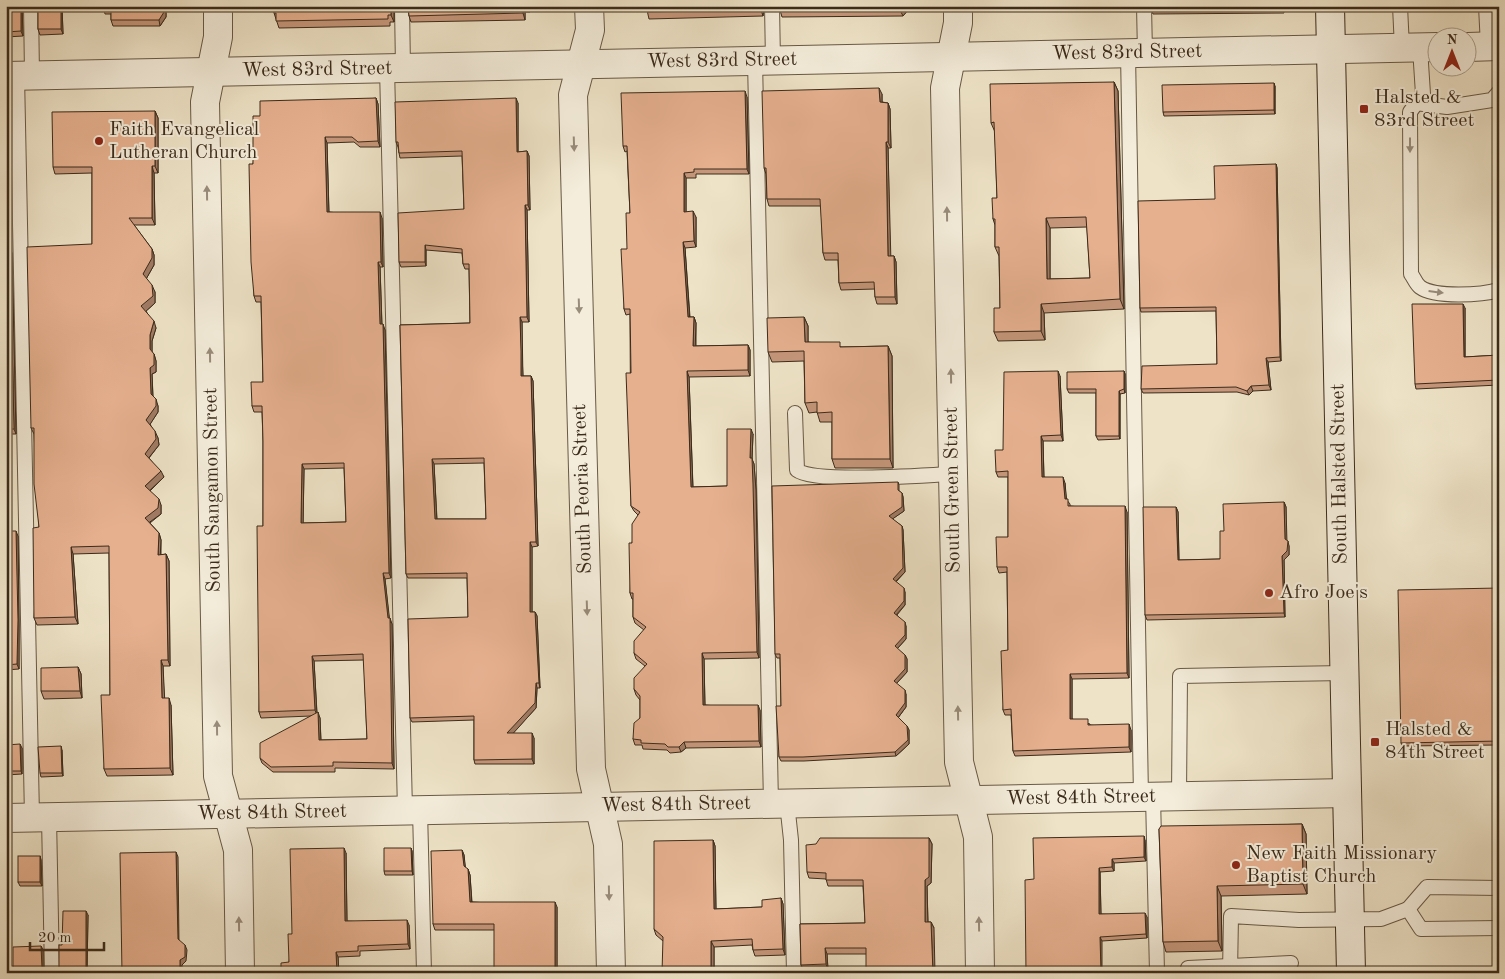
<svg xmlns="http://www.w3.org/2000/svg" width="1505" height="979" viewBox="0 0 1505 979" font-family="'Old Standard TT',serif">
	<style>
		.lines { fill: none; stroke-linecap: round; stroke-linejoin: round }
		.service-casing { stroke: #685946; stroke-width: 16 }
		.minor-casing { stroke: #685946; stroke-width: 30 }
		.tertiary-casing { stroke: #685946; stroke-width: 30 }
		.secondary-casing { stroke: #3b2b1b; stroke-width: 30 }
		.service { stroke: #f4eddb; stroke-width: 14 }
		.minor { stroke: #f4eddb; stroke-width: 28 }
		.tertiary { stroke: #f4eddb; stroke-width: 28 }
		.secondary { stroke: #f4eddb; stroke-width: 28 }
		.wall { fill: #c6977b; stroke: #3b2b1b; fill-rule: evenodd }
		.shaded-wall { fill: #a17b64; stroke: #3b2b1b }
		.building { fill: #e6b08f; stroke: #3b2b1b; fill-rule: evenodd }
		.oneway { fill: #988c7b }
		.poi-dot { fill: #8f2418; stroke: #f4eddb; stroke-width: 2 }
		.labels { text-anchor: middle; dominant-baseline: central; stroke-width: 4; stroke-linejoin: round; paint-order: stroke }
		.street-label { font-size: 20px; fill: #3b2b1b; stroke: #f4eddb }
		.poi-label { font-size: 20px; fill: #3b2b1b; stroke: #f4eddb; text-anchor: start }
	</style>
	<rect width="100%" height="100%" fill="#eee3c7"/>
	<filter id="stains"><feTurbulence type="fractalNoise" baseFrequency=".004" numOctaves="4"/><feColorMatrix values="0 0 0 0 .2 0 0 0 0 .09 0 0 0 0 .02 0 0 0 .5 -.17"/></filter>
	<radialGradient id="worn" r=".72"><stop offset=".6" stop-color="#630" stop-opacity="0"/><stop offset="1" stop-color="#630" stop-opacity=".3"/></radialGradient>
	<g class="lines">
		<defs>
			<g id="service">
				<polyline points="31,6 32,75"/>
				<polyline points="402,6 403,68"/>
				<polyline points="772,6 773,61"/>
				<polyline points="1144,6 1145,53"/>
				<polyline points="1400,6 1402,48"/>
				<polyline points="1486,6 1488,46"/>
				<path d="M1420 48 1423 94 1410 112 1411 274C1414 278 1416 284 1420 287 1435 298 1482 295 1499 290"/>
				<polyline points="1128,53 1141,797"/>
				<polyline points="755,61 771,803"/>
				<polyline points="387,68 405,810"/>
				<polyline points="17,75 32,817"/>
				<polyline points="1416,103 1447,107 1492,100 1499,92"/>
				<path d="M795 413 797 470C815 484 925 475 953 474"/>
				<polyline points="1153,796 1157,973"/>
				<polyline points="1179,796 1180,676 1344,673"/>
				<polyline points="787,803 791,840 794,973"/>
				<polyline points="420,810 424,973"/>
				<polyline points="49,817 52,973"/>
				<polyline points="1408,909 1427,887 1499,888"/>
				<polyline points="1188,968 1291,963"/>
				<polyline points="1230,973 1231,916 1299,920 1381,919 1408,909 1421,929 1499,928"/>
			</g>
			<g id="minor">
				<polyline points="218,6 218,37 205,102 218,776 238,850 240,973"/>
				<polyline points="589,6 590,30 573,95 591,769 608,844 611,973"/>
				<polyline points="958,6 958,23 945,88 959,762 978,837 980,973"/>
				<polyline points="6,818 1347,793"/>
			</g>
			<g id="tertiary">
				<polyline points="1468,47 1499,46"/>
				<polyline points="6,76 1438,47"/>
			</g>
			<polyline id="secondary" points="1330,6 1351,973"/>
		</defs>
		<use href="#service" class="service-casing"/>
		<use href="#minor" class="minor-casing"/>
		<use href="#tertiary" class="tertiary-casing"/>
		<use href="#secondary" class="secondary-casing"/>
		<use href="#service" class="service"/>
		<use href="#minor" class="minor"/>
		<use href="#tertiary" class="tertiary"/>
		<use href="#secondary" class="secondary"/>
	</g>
	<g class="wall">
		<polygon points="6,6 22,6 23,36 6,37"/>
		<polygon points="38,6 62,6 63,34 40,35 38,29"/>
		<polygon points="103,6 166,6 166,17 160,26 113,26 111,20 111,14 105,14"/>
		<polygon points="274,6 394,6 394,22 390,22 390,26 279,28 274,13"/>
		<polygon points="408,6 530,6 530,12 525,12 525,20 411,22 409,16"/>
		<polygon points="643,6 764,6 763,16 649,19 647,10 645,10"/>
		<polygon points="908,6 908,10 903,16 782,17 780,10"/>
		<polygon points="1150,6 1283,6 1284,13 1153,14"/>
		<path d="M1114 82 1118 91 1124 309 1044 313 1045 340 998 341 994 332 1000 308 999 256 995 247V225L993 219 997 198 995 132 991 123ZM1087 227 1090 278 1050 279V228Z"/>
		<polygon points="1275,86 1275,114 1164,116 1163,112"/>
		<polygon points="882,94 882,102 888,103 890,109 891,148 888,148 890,256 894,256 896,262 897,304 877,304 875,297 875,289 841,290 839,283 838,260 825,260 823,253 821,206 769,206 767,199 766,174 764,168"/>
		<polygon points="747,97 749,174 696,174 696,178 686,178 686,212 696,217 696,247 685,248 690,317 694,317 696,323 696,346 748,345 750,350 750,376 689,377 693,487 727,486 753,434 752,459 754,464 756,490 759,658 704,659 705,705 760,710 761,747 686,748 681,752 670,753 667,750 643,749 642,745 635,745 633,739 640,718 640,700 636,695 634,689 645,666 636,659 634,653 644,630 635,623 633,617 633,599 632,599 630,593 632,543 638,515 634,511 631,506 630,314 626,315 624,309 630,213 627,151 625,152 623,146"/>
		<path d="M376 98 378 104 380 147H360L354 142 327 143 329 212 382 218 383 267H380L382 324 385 330 391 578 385 579 389 618 392 624 394 769 335 768V772H273L262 763 260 758 311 716 261 718 259 712 263 526V441L262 412H254L252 406 263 382 261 302H256L254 296 253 164 260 116ZM344 468 346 522 303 523 304 469ZM364 660 367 739 321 740 320 718 317 713 314 661Z"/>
		<path d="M518 103V152L527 151 529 156 530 210H527L529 322H522V356L523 376H531L533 381 538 546 532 547V612H535L537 616 540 688H537L536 708 513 733 534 738V764H475L474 760V720L412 722 410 718 468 617 467 578H408L406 574 400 325 470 323 469 269H465L463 264 462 253 426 250V266L401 267 399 262 464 209 462 156 400 158 399 153 398 147 396 142ZM484 463 486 519H437L434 464Z"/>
		<polygon points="155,111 158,118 158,173 154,173 155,225 134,225 152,249 154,255 154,265 146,279 155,292 155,303 146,311 156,328 152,341 152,352 154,354 156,361 156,372 152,374 153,396 158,406 158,412 150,424 158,438 159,445 149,458 164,477 150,491 161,505 161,514 150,523 159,533 161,540 161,555 166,554 169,561 170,666 163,666 164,698 171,705 173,775 107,776 104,769 110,695 109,553 73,554 78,624 37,625 34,618 39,527 34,434 31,428 92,244 92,173 55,174 53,167"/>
		<polygon points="6,138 7,141 11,191 6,191"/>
		<polygon points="1276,164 1277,168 1281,361 1268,362 1271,390 1253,391 1249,395 1237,392 1143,393 1141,389 1217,364 1216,311 1141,312 1140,308 1215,199"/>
		<polygon points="6,248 10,249 12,253 16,434 6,434"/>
		<polygon points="1465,308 1465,357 1499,355 1499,385 1416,389 1415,384"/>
		<polygon points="804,317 808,326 808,342 842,347 888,346 892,356 893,468 835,468 832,459 832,422 820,422 817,412 809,413 805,403 804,361 772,362 768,352"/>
		<polygon points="1124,371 1125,374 1125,393 1120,394 1120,439 1098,440 1096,436 1096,393 1069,393 1067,389"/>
		<polygon points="1060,376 1063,441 1043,441 1044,477 1065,483 1066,499 1070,504 1070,506 1127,512 1129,678 1072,679 1072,719 1090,724 1090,725 1131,730 1131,752 1015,756 1013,751 1011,715 1005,715 1003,710 1008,650 1007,572 999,573 997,567 1008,537 1008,477 998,477 996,472 1003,450"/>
		<polygon points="898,482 899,485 899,491 902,493 903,497 904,511 892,519 902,526 903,530 905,572 896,582 905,592 905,605 897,615 906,626 906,639 897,649 905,655 907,659 907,672 896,684 906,694 906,707 898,718 907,726 909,730 909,744 896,756 804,761 781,761 779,757 781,706 780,658 777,658 775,654"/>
		<polygon points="1284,502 1286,507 1286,540 1289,546 1289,555 1284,560 1285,617 1147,620 1145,615 1176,507 1178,512 1179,560 1220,559"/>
		<polygon points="6,531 18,536 19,625 19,669 6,670"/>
		<polygon points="1499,588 1499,745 1402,746 1401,743"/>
		<polygon points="78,667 81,674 82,698 44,699 41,691"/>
		<polygon points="6,745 22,748 22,774 6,775"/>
		<polygon points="62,750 63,776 41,777 40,773"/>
		<polygon points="1302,824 1306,834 1307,894 1221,896 1222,951 1166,952 1163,942 1159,829"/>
		<polygon points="929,838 932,844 931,883 927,886 928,922 931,922 934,928 866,954 827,954 828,970 804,971 801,965 800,924 865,923 863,886 828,886 826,879 809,878 807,872"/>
		<polygon points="713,840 715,846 716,909 762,907 781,898 783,904 785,955 755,956 753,950 752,945 714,947 714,973 663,941 656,935 654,929"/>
		<polygon points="1145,840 1146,861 1114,863 1114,871 1100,872 1101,914 1147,917 1147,938 1102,941 1034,879"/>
		<polygon points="411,848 412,851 413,875 385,875 384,871"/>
		<polygon points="462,850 464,855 465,868 468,869 470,875 472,902 557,907 557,970 559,973 494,930 435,930 433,924"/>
		<polygon points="346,853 347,921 409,925 410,949 360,951 360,956 338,957 339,973 281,973 289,962 292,934"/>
		<polygon points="40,856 41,860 42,886 20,886 18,882"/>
		<polygon points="88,915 87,972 61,972 59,968"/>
		<polygon points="41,946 43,950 43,972 42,973 14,973 13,971"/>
	</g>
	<g class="shaded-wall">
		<polygon points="21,6 22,6 23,36 21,31"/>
		<polygon points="61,6 62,6 63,34 61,29"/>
		<polygon points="164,6 166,6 166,17 160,26 159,20"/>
		<polygon points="391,6 394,6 394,22 391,15"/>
		<polygon points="523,6 525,12 525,20 523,13"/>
		<polygon points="761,6 764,6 763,16 761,10"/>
		<polygon points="903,6 908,6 908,10 903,16 900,10"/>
		<polygon points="1114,82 1118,91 1124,309 1120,299"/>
		<polygon points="1274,83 1275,86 1275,114 1274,110"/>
		<polygon points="879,88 882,94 882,109 880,102"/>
		<polygon points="745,91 747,97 749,174 747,169"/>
		<polygon points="376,98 378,104 380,147 378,141"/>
		<polygon points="516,98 518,103 518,156 517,152"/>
		<polygon points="888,103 890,109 891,148 888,142"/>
		<polygon points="155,111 158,118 158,173 155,166"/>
		<polygon points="325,137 327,143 329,218 327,212"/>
		<polygon points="6,138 7,141 11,191 9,186"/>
		<polygon points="886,142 888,148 891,263 888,256"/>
		<polygon points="527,151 529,156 530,210 528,205"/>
		<polygon points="1276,164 1277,168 1281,361 1280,357"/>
		<polygon points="152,166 154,173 155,225 152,218"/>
		<polygon points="684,173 686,178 686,217 684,212"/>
		<polygon points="525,205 527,210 529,322 527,317"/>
		<polygon points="693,211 696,217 696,247 694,241"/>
		<polygon points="380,212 382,218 383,267 381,262"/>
		<polygon points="1046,218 1050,228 1050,288 1047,279"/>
		<polygon points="683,242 685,248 690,323 688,317"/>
		<polygon points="425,245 426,250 426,266 425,262"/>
		<polygon points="10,249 12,253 16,434 14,429"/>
		<polygon points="152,249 154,255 154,265 145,281 143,274"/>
		<polygon points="894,256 896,262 897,304 895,297"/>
		<polygon points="378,262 380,267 382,330 380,324"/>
		<polygon points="152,285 155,292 155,303 144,313 141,306"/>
		<polygon points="1041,304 1044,313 1045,340 1041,331"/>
		<polygon points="1463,304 1465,308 1465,362 1464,357"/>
		<polygon points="520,317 522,322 523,381 521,376"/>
		<polygon points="694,317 696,323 695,352 693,346"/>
		<polygon points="804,317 808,326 808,352 805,342"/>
		<polygon points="154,321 156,328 152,341 152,356 150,349 150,335"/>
		<polygon points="383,324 385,330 391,578 389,573"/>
		<polygon points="748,345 750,350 750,376 748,370"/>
		<polygon points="888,346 892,356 893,468 890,459"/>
		<polygon points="154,354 156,361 156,372 152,374 153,401 151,394 150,368"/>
		<polygon points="1266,358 1268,362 1271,390 1269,385"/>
		<polygon points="687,371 689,377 693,492 691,487"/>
		<polygon points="1058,371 1060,376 1063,441 1061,435"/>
		<polygon points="1124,371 1125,374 1125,393 1124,389"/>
		<polygon points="531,376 533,381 538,546 536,542"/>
		<polygon points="1251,386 1253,391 1249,395 1247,391"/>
		<polygon points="1119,391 1120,394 1120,439 1119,436"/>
		<polygon points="156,399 158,406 158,412 149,426 146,420"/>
		<polygon points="751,429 753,434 752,459 754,464 756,490 759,658 757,652 750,458"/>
		<polygon points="155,431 158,438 159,445 147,460 145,454"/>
		<polygon points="1041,436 1043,441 1044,483 1042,477"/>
		<polygon points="432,459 434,464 437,524 435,519"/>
		<polygon points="302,464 304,469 303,529 301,523"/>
		<polygon points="161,471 164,477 147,493 145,486"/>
		<polygon points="1063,477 1065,483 1067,504 1065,499"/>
		<polygon points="902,493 903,497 904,511 891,520 889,516"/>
		<polygon points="159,499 161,505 161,514 147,524 145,518"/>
		<polygon points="1284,502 1286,507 1287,543 1285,539"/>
		<polygon points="1125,506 1127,512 1129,678 1127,673"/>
		<polygon points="1176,507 1178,512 1179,565 1178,560"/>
		<polygon points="902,526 903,530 905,572 894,583 893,579"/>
		<polygon points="16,531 18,536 19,625 19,669 17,664"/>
		<polygon points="159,533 161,540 160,561 158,555"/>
		<polygon points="1288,541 1289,546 1289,555 1284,560 1285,617 1284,613 1282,556"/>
		<polygon points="530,542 532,547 532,616 530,612"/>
		<polygon points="71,547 73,554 78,624 75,617"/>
		<polygon points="166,554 169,561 170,666 168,660"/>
		<polygon points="383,573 385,579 390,623 390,618 392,624 394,769 392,763 388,618"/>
		<polygon points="904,588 905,592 905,605 895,616 894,613"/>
		<polygon points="535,612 537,616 540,688 539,683"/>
		<polygon points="905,622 906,626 906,639 896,650 895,646"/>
		<polygon points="702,653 704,659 705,711 703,705"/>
		<polygon points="905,655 907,659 907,672 895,685 894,681"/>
		<polygon points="312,656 314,661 317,716 315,710"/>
		<polygon points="161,660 163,666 165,705 162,698"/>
		<polygon points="78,667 81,674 82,698 80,691"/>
		<polygon points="1070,674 1072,679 1072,725 1070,719"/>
		<polygon points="536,683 537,688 536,708 509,738 507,733"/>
		<polygon points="905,690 906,694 906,707 897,719 896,715"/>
		<polygon points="169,698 171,705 173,775 170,768"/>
		<polygon points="758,705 760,710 761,747 759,741"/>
		<polygon points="318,712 320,718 321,745 319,740"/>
		<polygon points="1129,724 1131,730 1131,752 1129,747"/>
		<polygon points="907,726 909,730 909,744 896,756 895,752"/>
		<polygon points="532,733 534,738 534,764 532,759"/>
		<polygon points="684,742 686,748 681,752 679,747"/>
		<polygon points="20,744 22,748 22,774 21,771"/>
		<polygon points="61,746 62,750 63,776 62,773"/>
		<polygon points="1302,824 1306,834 1307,894 1303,884"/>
		<polygon points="1144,836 1145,840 1146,861 1144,857"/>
		<polygon points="929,838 932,844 931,883 927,886 928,928 925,922 925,880"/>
		<polygon points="713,840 715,846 716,915 714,909"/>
		<polygon points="344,848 346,853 347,926 345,921"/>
		<polygon points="411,848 412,851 413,875 412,871"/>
		<polygon points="462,850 464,855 466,872 464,866"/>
		<polygon points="176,852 178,857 179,944 178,939"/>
		<polygon points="40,856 41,860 42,886 40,882"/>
		<polygon points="1112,859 1114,863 1114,871 1112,867"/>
		<polygon points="1099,868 1100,872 1101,918 1099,914"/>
		<polygon points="468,869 470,875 472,907 470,902"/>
		<polygon points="1217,886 1221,896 1222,951 1218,941"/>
		<polygon points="781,898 783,904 785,955 783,949"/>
		<polygon points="555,902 557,907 557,973 555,970"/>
		<polygon points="86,911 88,915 87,972 86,969"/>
		<polygon points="1145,913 1147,917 1147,938 1146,934"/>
		<polygon points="407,920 409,925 410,949 408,944"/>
		<polygon points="931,922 934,928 935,973 933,973"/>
		<polygon points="1100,937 1102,941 1102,973 1101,973"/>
		<polygon points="711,941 714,947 714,973 711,973"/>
		<polygon points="185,945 187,950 186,961 182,965 182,973 180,973 180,960"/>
		<polygon points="41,946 43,950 43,972 42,973 41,973 40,970"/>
		<polygon points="825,948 827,954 828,970 826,964"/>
		<polygon points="336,952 338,957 339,973 337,973"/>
	</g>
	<g class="building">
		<polygon points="6,6 21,6 21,31 6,32"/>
		<rect x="38" y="6" width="23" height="23"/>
		<polygon points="103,6 164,6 164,12 159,20 111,20 111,9 103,9"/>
		<polygon points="274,6 391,6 391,15 388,15 388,19 276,21 276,13 274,13"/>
		<polygon points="408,6 523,6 523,13 409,16"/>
		<polygon points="646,6 761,6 761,10 647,12"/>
		<polygon points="779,6 903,6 900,10 780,10"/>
		<path d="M1114 82 1120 299 1041 304V331L994 332V308H1000L999 247H995V219H993L992 198H997L994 122 991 123 990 84ZM1086 217 1090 278 1047 279 1046 218Z"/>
		<polygon points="1274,83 1274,110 1163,112 1162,85"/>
		<polygon points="879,88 880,102 888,103 888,142 886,142 888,256 894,256 895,297 875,297 874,282 839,283 838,253 823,253 820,199 767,199 766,168 764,168 762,91"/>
		<polygon points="745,91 747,169 694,169 694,172 684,173 684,212 693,211 694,241 683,242 688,317 694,317 693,346 748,345 748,370 687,371 691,487 727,486 727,429 751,429 750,458 752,458 753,484 757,652 702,653 703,705 758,705 759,741 684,742 679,747 668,747 665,744 641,743 641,740 633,739 634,723 640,718 640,696 634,689 634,678 647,664 634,653 634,641 646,627 633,617 633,593 630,593 629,543 632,543 632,524 640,512 631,506 626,373 631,373 630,309 624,309 621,249 627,249 626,213 630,213 627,146 623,146 621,93"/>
		<path d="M376 98 378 141 358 142 352 137H325L327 212H380L381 262H378L380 324H383L389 573H383L388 618H390L392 763 333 762V766L271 767 260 758V743L318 712 319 740 367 739 363 654 312 656 315 710 259 712 257 526H263V441L262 406H252L251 382H263L261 296H254L251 262 249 164H253V116H260V101ZM344 463 346 522 301 523 302 464Z"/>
		<path d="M516 98 517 152 527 151 528 205H525L527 317H520L521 351V376H531L536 542H530V612H535L539 683H536L535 703 507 733H532V759L474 760V716L410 718 408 619 468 617 467 573 406 574 400 325 470 323 469 264H463L462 249 425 245V262H399L398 213 464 209 462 151 399 153 398 142H396L395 102ZM484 458 486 519H435L432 459Z"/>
		<polygon points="155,111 155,166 152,166 152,218 129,218 152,249 152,258 143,274 152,285 153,296 141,306 154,321 150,335 150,349 154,354 154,365 150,368 151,394 156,399 156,406 146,420 155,431 156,439 145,454 161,471 145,486 159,499 158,508 145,518 159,533 158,555 166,554 168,660 161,660 162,698 169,698 170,768 104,769 101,695 110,695 109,546 71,547 75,617 34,618 33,528 39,527 34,484 34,428 31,428 27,247 92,244 92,167 53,167 52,112"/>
		<polygon points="6,148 9,186 6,186"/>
		<polygon points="1276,164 1280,357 1266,358 1269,385 1251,386 1247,391 1236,387 1141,389 1142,366 1217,364 1216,307 1140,308 1138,201 1215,199 1214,166"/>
		<polygon points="6,248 10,249 14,429 6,429"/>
		<polygon points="1412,304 1463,304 1464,357 1499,355 1499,380 1415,384"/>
		<polygon points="804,317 805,342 840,342 840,347 888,346 890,459 832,459 832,412 817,413 817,402 805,403 804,351 768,352 767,318"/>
		<polygon points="1058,371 1061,435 1041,436 1042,477 1063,477 1065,499 1068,499 1068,506 1125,506 1127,673 1070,674 1070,719 1088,719 1088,725 1129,724 1129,747 1013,751 1011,709 1003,710 1001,651 1008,650 1007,567 997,567 996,537 1008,537 1008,471 996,472 995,450 1003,450 1004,372"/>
		<polygon points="1124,371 1124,389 1119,391 1119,436 1096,436 1096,389 1067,389 1067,372"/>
		<polygon points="898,482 898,490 902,493 902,507 889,516 902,526 903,568 893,579 904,588 904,601 894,613 905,622 905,635 895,646 905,655 905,669 894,681 905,690 905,703 896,715 907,726 908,740 895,752 803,757 779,757 776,706 781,706 780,654 775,654 772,486"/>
		<polygon points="1284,502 1285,539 1288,541 1287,551 1282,556 1284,613 1145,615 1143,507 1176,507 1178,560 1220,559 1220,531 1224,531 1223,504"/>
		<polygon points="6,531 16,531 18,620 17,664 6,665"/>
		<polygon points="1499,588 1499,741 1401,743 1398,590"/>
		<polygon points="78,667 80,691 41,691 41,668"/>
		<polygon points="20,744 21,771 6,771 6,745"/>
		<polygon points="61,746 62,773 40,773 38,747"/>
		<polygon points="1302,824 1303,884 1217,886 1218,941 1163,942 1159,829 1161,826"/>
		<polygon points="1144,836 1144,857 1112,859 1112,867 1099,868 1099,914 1145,913 1146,934 1100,937 1101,972 1026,973 1025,880 1034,879 1033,838"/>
		<polygon points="820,838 929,838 929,877 925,880 925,922 931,922 933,973 866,973 866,948 825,948 826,964 801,965 800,924 865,923 863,880 826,880 826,873 807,872 806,845 816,844"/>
		<polygon points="713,840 714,909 762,907 762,900 781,898 783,949 753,950 752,939 711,941 711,973 662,973 663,937 654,929 654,841"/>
		<polygon points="344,848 345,921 407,920 408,944 358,946 358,951 336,952 337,973 281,973 281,963 289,962 288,934 292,934 290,849"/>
		<polygon points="384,848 411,848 412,871 384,871"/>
		<polygon points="462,850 464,866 468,869 470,902 555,902 555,970 558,970 558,973 494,973 494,924 433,924 431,851"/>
		<polygon points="176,852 178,939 185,945 185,957 180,960 180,973 122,973 120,853"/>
		<rect x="18" y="856" width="22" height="26"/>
		<polygon points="63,911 86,911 86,969 59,968 59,945 62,945"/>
		<polygon points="41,946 42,968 40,970 13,971 13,947"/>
	</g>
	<defs><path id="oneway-solid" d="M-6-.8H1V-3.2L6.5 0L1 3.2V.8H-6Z" transform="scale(1.25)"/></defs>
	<g class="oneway">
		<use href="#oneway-solid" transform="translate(574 144) rotate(88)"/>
		<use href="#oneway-solid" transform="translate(1410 145) rotate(90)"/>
		<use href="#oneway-solid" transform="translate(207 193) rotate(-91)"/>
		<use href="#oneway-solid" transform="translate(947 214) rotate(-91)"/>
		<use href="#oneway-solid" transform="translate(1436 292) rotate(7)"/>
		<use href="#oneway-solid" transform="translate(579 306) rotate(88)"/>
		<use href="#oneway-solid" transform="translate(210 355) rotate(-91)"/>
		<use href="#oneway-solid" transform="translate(951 376) rotate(-91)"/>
		<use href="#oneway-solid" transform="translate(587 608) rotate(88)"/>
		<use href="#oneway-solid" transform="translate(958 713) rotate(-91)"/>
		<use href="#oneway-solid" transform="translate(217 728) rotate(-91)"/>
		<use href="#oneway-solid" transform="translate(609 893) rotate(89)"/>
		<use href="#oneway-solid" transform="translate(239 924) rotate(-91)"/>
		<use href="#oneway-solid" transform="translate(979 924) rotate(-91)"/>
	</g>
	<g class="poi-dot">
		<rect x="1359" y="104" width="10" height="10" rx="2.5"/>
		<circle cx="99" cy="141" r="5"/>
		<circle cx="1269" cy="593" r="5"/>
		<rect x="1370" y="737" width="10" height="10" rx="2.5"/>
		<circle cx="1236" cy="865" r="5"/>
	</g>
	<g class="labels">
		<g class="street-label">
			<text transform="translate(1127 53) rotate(-1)">West 83rd Street</text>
			<text transform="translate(722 61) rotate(-1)">West 83rd Street</text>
			<text transform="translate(317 70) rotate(-1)">West 83rd Street</text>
			<text transform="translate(1340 474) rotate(-91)">South Halsted Street</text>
			<text transform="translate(583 489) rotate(-92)">South Peoria Street</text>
			<text transform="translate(213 490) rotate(-91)">South Sangamon Street</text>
			<text transform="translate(953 490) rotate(-91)">South Green Street</text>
			<text transform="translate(1081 798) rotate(-1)">West 84th Street</text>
			<text transform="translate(676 805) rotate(-1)">West 84th Street</text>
			<text transform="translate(272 813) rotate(-1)">West 84th Street</text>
		</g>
		<g class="poi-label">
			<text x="1374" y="98">Halsted &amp;<tspan x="1374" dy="23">83rd Street</tspan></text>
			<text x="109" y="130">Faith Evangelical<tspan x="109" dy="23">Lutheran Church</tspan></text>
			<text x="1279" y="593">Afro Joe's</text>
			<text x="1385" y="730">Halsted &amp;<tspan x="1385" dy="23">84th Street</tspan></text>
			<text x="1246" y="854">New Faith Missionary<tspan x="1246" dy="23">Baptist Church</tspan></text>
		</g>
	</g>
	<rect width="1505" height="979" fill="none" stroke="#eee3c7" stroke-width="25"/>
	<rect x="8" y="8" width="1490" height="964" fill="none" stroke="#3b2b1b" stroke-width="2.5"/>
	<rect x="12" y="12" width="1480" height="954" fill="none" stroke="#3b2b1b"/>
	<g transform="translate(1452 52)"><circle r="24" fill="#f4eddb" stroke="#aa9f8e"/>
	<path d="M0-4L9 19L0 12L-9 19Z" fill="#8f2418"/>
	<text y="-8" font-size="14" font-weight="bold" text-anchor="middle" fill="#3b2b1b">N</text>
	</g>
	<path d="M30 942v8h74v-8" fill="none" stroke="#3b2b1b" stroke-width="2.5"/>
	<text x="38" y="942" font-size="15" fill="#3b2b1b" stroke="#f4eddb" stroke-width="4" paint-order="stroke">20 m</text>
	<rect width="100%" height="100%" filter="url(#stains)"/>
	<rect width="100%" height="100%" fill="url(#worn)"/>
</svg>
